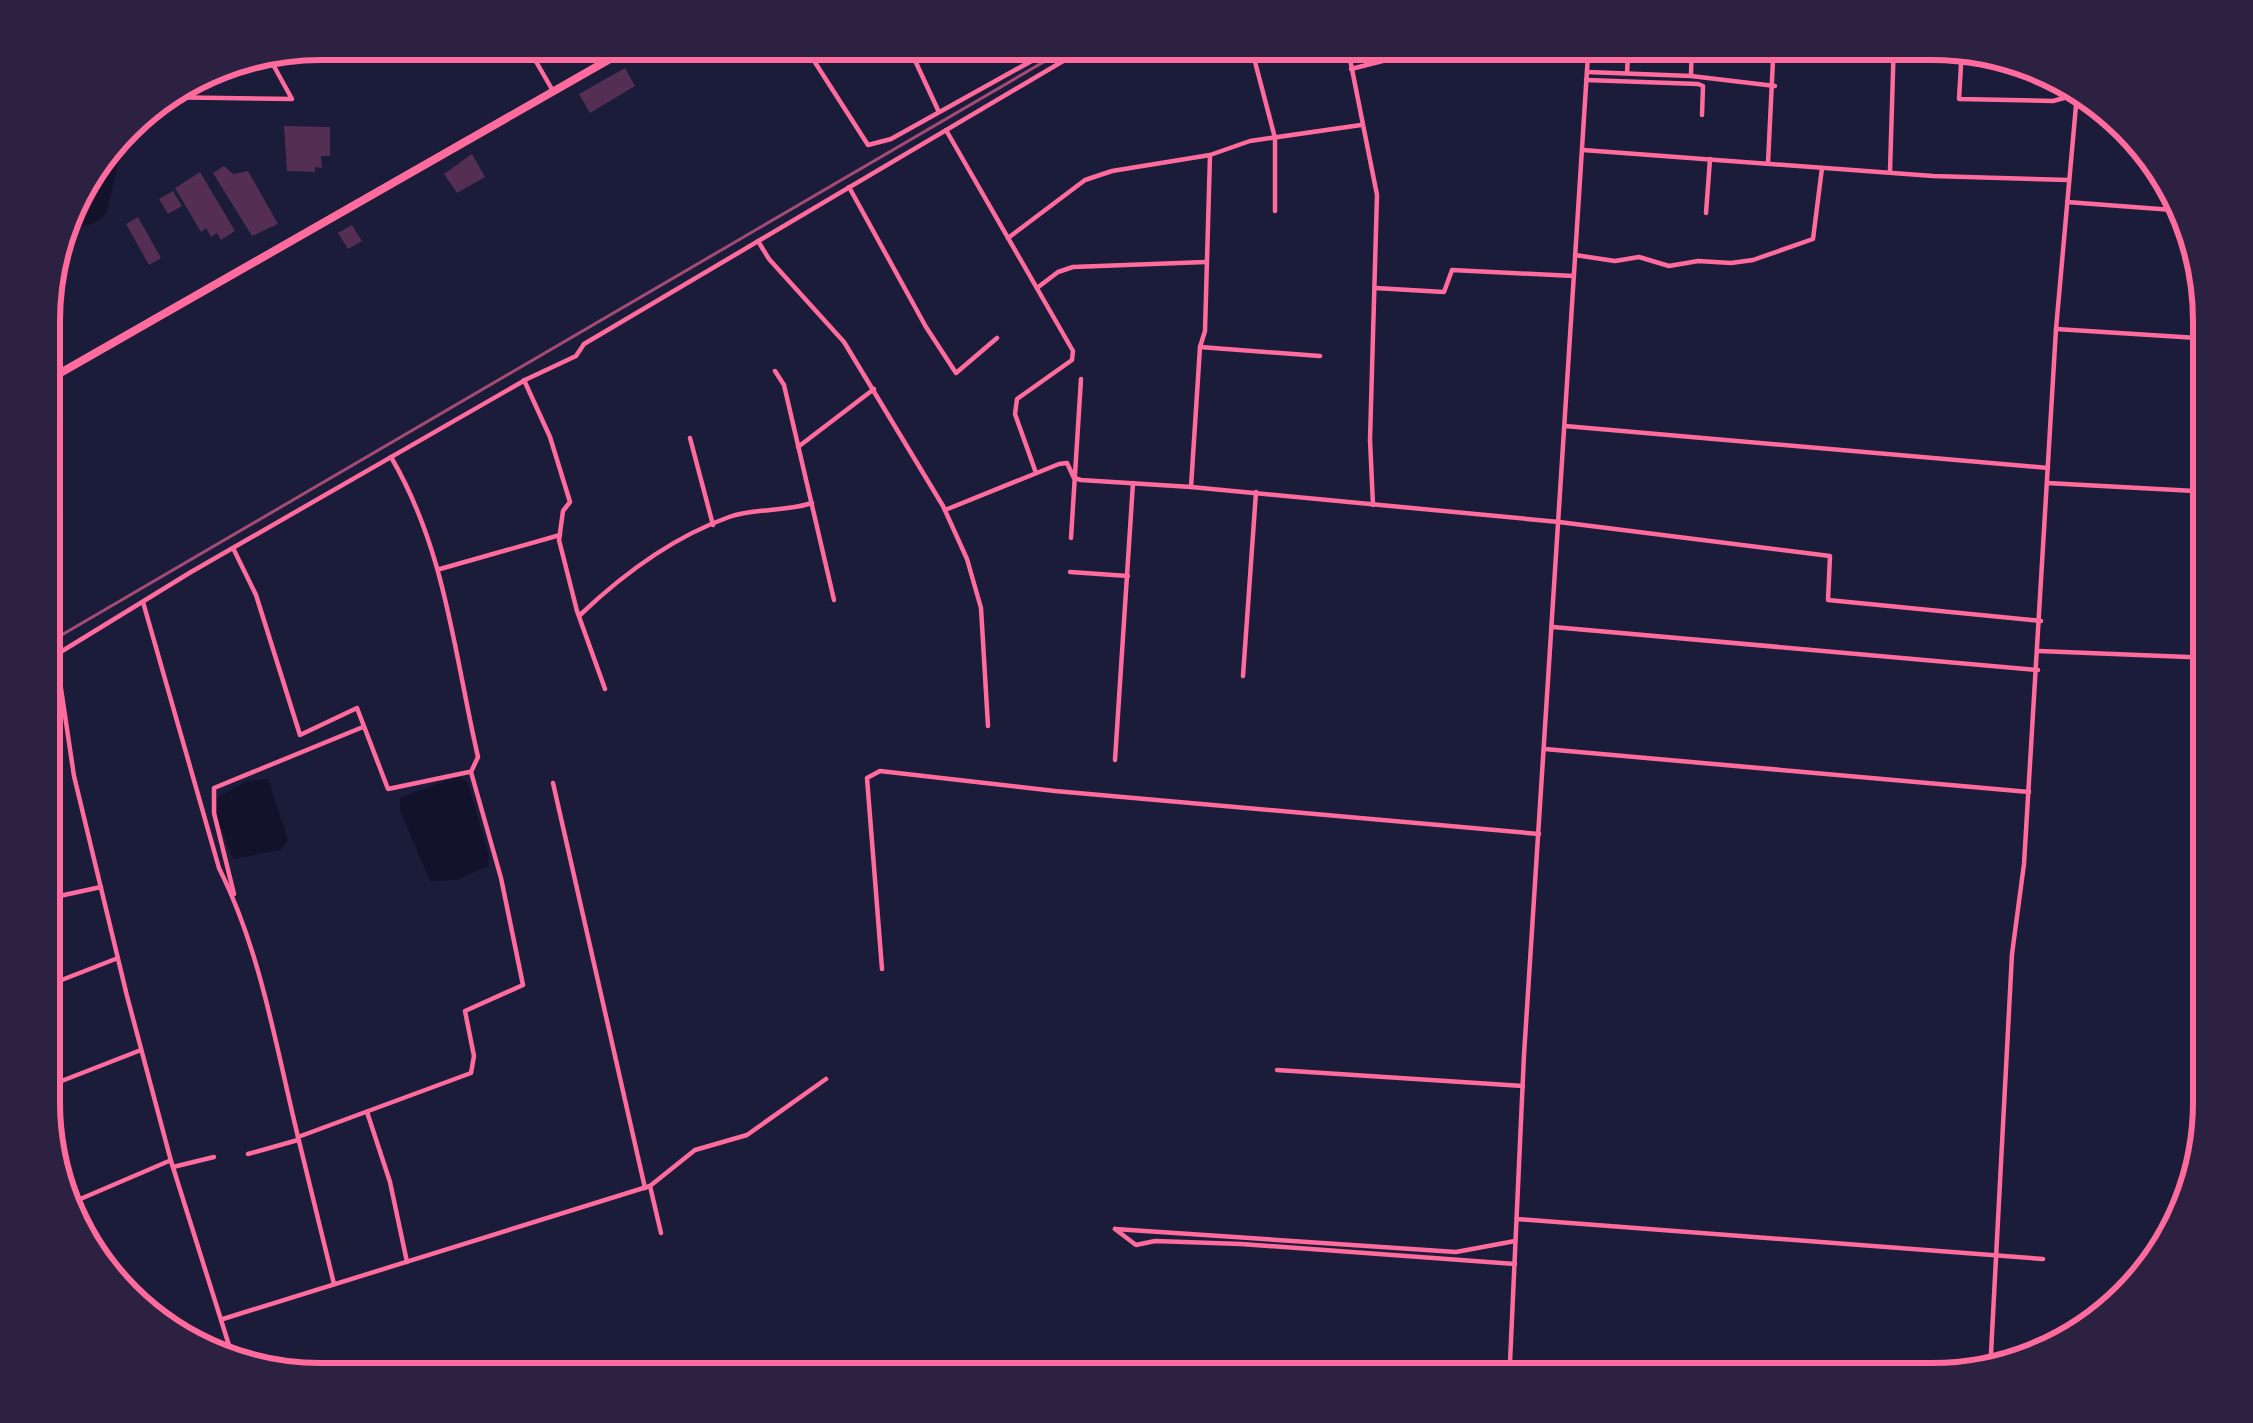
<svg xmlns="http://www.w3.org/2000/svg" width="2253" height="1423" viewBox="0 0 2253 1423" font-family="'Work Sans',sans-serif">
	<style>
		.water { fill: #12122b }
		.building { fill: #542f53 }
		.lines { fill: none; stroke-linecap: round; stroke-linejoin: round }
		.minor { stroke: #ff6b9d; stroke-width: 4.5 }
		.trunk { stroke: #ff6b9d; stroke-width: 8 }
		.rail { stroke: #a44b75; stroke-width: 3 }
		.rim { fill: none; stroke: #ff6b9d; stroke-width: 6 }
	</style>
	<rect width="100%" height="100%" fill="#1b1b3a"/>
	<g class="water">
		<path d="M119 130 123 145 106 214C92 227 77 231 62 218L68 195Z"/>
		<polygon points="459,776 468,783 489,857 488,866 456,880 430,881 400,810 400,798"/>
		<polygon points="268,779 288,840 280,850 233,859 217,818 218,797 247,781"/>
	</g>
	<g class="building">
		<polygon points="679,39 714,39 689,55"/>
		<polygon points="625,68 635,86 590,113 579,94"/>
		<polygon points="284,126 330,127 330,156 321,156 322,168 315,167 315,172 287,171"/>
		<polygon points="472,154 485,177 457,193 444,174"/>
		<polygon points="224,166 233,174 248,171 278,224 252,236 213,173"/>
		<polygon points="200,172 235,231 221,240 217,233 211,237 206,228 201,232 175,188"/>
		<polygon points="173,191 182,206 168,214 159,199"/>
		<polygon points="138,217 161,258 149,265 126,224"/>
		<polygon points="352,225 362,241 348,249 338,233"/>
	</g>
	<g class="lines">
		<g class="minor">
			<polyline points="523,39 553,91"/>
			<polyline points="800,39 868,145 891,139 1071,39"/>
			<polyline points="905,39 938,110"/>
			<polyline points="1249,39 1275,138 1275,211"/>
			<polyline points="1346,39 1377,195 1370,440 1373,505"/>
			<polyline points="1906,39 1945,43"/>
			<polyline points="1724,42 1772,46"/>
			<polyline points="1962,48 1959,99 2053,101 2075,95"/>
			<polyline points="1351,69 1469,39"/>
			<polyline points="1587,72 1691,76 1775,86"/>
			<polyline points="1627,73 1629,39"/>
			<polyline points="1691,75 1692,39"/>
			<polyline points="1586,80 1698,84 1703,86 1702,115"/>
			<polyline points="154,97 292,99 265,50"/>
			<polyline points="946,130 1073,351 1072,360 1017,399 1015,414 1036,473"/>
			<polyline points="1583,150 1933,176 2069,180"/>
			<polyline points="1210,155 1205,331 1200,347 1191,487 1559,522 1830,556 1828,600 2041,621"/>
			<polyline points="1768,163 1774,39"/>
			<polyline points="1890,171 1894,39"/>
			<polyline points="849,187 926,327 956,373 997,338"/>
			<polyline points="2067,202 2186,211"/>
			<polyline points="1706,213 1710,159"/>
			<polyline points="1008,238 1085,180 1112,171 1210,155 1250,141 1361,125"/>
			<polyline points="758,241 769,259 844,342 943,506 967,559 981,608 988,726"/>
			<polyline points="1575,255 1615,261 1639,257 1669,266 1698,261 1731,263 1753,260 1813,239 1822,168"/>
			<polyline points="1037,288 1058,272 1073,267 1205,262"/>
			<polyline points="1375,288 1444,292 1452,270 1574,276"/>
			<polyline points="2056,329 2213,339"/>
			<polyline points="1200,347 1320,356"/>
			<polyline points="775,371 784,385 834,600"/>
			<polyline points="524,380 550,437 570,502 563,511 559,540 577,611 605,689"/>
			<polyline points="1565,426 2048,468"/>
			<polyline points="690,438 713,525"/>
			<polyline points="798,447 874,389"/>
			<polyline points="2047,483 2213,492"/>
			<polyline points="945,510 1059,464 1067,463 1074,478 1081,480 1191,487"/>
			<polyline points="1071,538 1081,379"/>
			<polyline points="233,548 256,595 300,735 357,708 388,789 469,772"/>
			<polyline points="440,569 560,535"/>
			<polyline points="1070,572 1128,576"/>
			<path d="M143 602 219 868C261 952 276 1047 298 1137"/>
			<path d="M580 615C622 575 673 537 729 517 755 508 785 512 812 503"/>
			<polyline points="41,623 56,655 74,776 127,996 171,1161 233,1358"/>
			<polyline points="1553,627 2038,670"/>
			<polyline points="2039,651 2213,658"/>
			<polyline points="41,664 191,572 527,379 576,356 584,344 1092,44"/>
			<polyline points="1243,676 1256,492"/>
			<polyline points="1545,749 2029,792"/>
			<polyline points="1115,760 1133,483"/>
			<polyline points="553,783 645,1188"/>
			<polyline points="234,894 214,813 214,788 363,727"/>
			<polyline points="41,900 101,887"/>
			<polyline points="882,969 867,778 880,771 1055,791 1539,834"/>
			<polyline points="41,988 118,958"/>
			<polyline points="1277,1070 1523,1086"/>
			<polyline points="41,1089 141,1050"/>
			<polyline points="367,1112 390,1182 407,1262"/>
			<polyline points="248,1154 298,1140"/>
			<polyline points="173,1167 214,1157"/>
			<polyline points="650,1186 695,1150 747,1135 826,1079"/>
			<polyline points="64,1206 169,1161"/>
			<polyline points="1517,1219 2043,1259"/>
			<polyline points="1115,1229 1136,1245 1155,1241 1241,1244 1515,1264"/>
			<polyline points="1115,1229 1456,1252 1515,1241"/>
			<path d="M334 1284 298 1137 471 1073 474 1056 465 1011 523 985 501 878 471 772 478 757C454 653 446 551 391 457"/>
			<polyline points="223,1319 650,1186 661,1233"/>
			<polyline points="1990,1372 2012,954 2024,864 2056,329 2078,83"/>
			<polyline points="1509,1384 1524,1055 1589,39"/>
		</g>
		<polyline class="trunk" points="41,384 645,39"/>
		<polyline class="rail" points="41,647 1083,39"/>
	</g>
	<path d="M0 0H2253V1423H0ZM321 60H1932A261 261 0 0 1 2193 321V1102A261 261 0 0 1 1932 1363H321A261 261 0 0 1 60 1102V321A261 261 0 0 1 321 60Z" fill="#2d2142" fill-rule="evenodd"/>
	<path class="rim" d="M321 60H1932A261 261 0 0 1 2193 321V1102A261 261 0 0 1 1932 1363H321A261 261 0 0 1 60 1102V321A261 261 0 0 1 321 60Z"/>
</svg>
